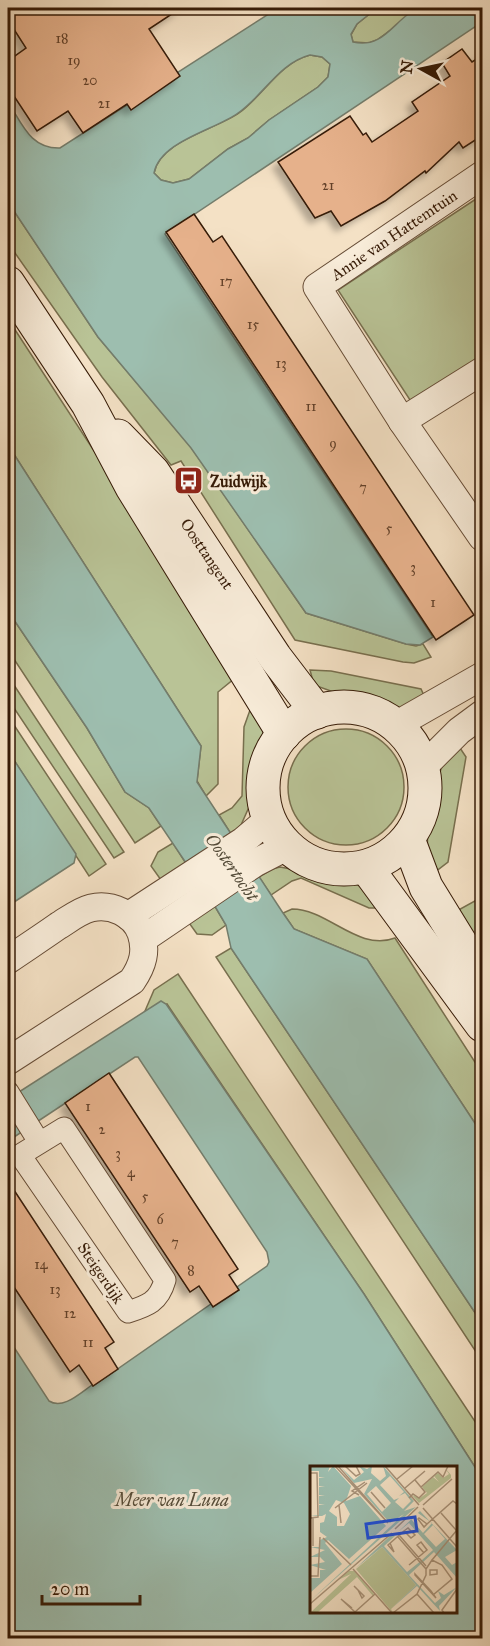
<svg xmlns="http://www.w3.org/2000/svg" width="490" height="1646" viewBox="0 0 490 1646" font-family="'IM FELL Great Primer',serif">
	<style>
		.green { fill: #b9c396; stroke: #786f4e; stroke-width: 1.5 }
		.water { fill: #9dbeaf; stroke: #747d6c; stroke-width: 1.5; fill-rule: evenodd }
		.building { fill: #e6b18b; stroke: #361b07; stroke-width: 1.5; filter: url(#shadow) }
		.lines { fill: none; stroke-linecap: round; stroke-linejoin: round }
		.pedestrian-casing { stroke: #664c36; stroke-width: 23 }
		.minor-casing { stroke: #664c36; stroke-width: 29 }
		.secondary-casing { stroke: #361b07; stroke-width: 35 }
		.pedestrian { stroke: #f8ecd9; stroke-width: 21 }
		.minor { stroke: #f8ecd9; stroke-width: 27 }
		.secondary { stroke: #f8ecd9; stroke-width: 33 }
		.labels { text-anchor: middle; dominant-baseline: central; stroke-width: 6; stroke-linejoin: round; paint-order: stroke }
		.number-label { font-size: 14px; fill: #624028 }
		.street-label { font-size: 16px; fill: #361b07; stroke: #f8ecd9 }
		.poi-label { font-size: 16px; font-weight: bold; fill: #361b07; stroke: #f8ecd9; text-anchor: start }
		.water-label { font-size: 18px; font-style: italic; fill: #554c39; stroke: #f8ecd9 }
		.inset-road { fill: none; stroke: #a89279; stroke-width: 1.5 }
		.view { fill: #1d4ed8; fill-opacity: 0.15; stroke: #1d4ed8; stroke-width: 3 }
		.inset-edge { fill: none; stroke: #361b07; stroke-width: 3 }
	</style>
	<defs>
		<filter id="shadow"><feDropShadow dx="-5.5" dy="5.5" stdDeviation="3" flood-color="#0004"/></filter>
	</defs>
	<rect width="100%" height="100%" fill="#f4e1c5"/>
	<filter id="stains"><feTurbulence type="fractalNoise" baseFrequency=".00333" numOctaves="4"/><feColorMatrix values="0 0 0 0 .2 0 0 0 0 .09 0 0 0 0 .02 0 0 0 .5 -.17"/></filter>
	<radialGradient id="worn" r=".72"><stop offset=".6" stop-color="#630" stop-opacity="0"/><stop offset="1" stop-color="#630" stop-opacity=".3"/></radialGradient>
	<g class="green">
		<polygon points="377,8 421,8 377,40 369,43 353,42 351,35 357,24"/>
		<path d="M310 55 322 57 330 64 328 77 318 87 269 120 248 138 228 149 189 179 173 183 161 180 154 173C160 141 215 130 239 113 264 95 279 63 310 55Z"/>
		<polygon points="482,195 482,356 412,403 338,290"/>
		<polygon points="8,202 98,337 191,447 306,613 406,644 416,646 423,644 431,657 414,663 403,662 295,640 181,461 171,465 102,377 8,243"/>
		<polygon points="8,319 158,549 235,678 218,692 218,784 206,796 197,781 201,746 8,445"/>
		<polygon points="8,611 87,728 125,792 149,808 161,826 135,843 8,650"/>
		<polygon points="310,670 331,671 421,689 426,700 404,710 371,699 339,694 314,685"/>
		<polygon points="8,676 124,852 114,858 8,699"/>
		<polygon points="250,710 265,725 259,754 253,772 249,807 241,825 231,834 219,815 232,808 242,796 244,727"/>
		<polygon points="8,716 106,864 89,876 8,751"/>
		<circle cx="346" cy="787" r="58"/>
		<path d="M460 748 466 757 448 862 435 872C432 865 429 857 428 850 425 833 435 785 441 769 445 760 453 754 460 748Z"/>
		<polygon points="173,843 187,865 161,880 151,866 158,852"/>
		<polygon points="280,867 296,870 325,879 343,880 358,885 381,903 378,908 369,908 301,878 292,881 271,895 259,877 272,869"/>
		<polygon points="482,897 482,957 453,913"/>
		<polygon points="213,903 226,925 212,935 197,934 187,920"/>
		<path d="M292 909C328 909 358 952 395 938L482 1073V1134L367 959 294 929 283 913Z"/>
		<polygon points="231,948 482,1323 482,1361 216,957"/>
		<polygon points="178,974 482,1432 482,1478 364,1294 167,1004 145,1011 154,990"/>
	</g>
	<g class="water">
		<path d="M278 8H377L357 24 351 34 353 42C387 50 396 13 422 8 437 4 466 8 482 8V22L165 234 433 637 420 645 406 644 306 613 191 448 98 337 8 202V102C22 123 30 149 60 148ZM310 55 322 57 330 64 328 77 318 87 269 120 248 138 228 149 189 179 173 183 161 180 154 173C160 141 215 130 238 113 264 95 279 63 310 55Z"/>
		<polygon points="8,445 201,746 197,782 283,913 294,929 367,959 482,1134 482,1323 231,948 226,925 213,903 149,808 125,792 87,728 8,611"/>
		<polygon points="8,751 76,854 74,863 8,906 8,842 10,839 8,837"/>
		<path d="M161 1001 166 1004 364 1294 482 1478V1638H8V1436L12 1432 13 1425 8 1414V1338L49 1401C63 1410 80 1393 92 1385L93 1386 211 1304 213 1306 238 1289 237 1287 267 1266 269 1262 267 1252 138 1057H135L8 1141V1099ZM312 1468H456V1612H312Z"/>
	</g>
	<g class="building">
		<polygon points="8,8 181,8 149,29 180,76 131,110 127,104 83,133 68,111 37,131 8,87 8,61 26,48 8,20"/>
		<polygon points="462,49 472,62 483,55 483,135 463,148 459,142 426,173 425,171 385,201 341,226 331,211 315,218 278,162 350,116 363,135 366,133 372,142 418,111 412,102 450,76 442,63"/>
		<polygon points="194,214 213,242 222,236 474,615 436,640 166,232"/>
		<polygon points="109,1073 238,1269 229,1275 239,1290 213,1307 199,1286 190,1292 65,1103"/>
		<polygon points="8,1181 114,1342 105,1348 118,1369 93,1386 79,1365 70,1372 8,1278"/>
	</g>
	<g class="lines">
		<defs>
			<g id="pedestrian">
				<polyline points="8,1092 39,1142"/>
				<path d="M64 1128 165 1280C159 1302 147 1306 128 1312L20 1155Z"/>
			</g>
			<g id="minor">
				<polyline points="482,175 317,287 402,421 482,537"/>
				<polyline points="402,421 482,371"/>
				<polyline points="396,725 482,676"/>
				<polyline points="423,767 459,731 482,714"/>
				<polyline points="128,916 243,841 270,818"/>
				<polyline points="143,939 255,863 288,846"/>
				<path d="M8 960C24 949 41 938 58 926 68 920 79 911 91 908 111 903 134 914 141 933 147 951 143 965 132 981L8 1061"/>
			</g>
			<g id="secondary">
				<polyline points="8,283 88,404 132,487 284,734"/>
				<polyline points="118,436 153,472 275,657 317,712"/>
				<circle cx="344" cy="788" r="81"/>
				<polyline points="408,839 426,887 482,978"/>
				<polyline points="366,867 482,1025"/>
			</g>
		</defs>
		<use href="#pedestrian" class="pedestrian-casing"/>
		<use href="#minor" class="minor-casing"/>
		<use href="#secondary" class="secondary-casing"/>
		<use href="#pedestrian" class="pedestrian"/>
		<use href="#minor" class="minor"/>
		<use href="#secondary" class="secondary"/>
	</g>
	<defs>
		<symbol id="bus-square" viewBox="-11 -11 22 22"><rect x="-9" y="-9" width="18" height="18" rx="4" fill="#8f2418" stroke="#f8ecd9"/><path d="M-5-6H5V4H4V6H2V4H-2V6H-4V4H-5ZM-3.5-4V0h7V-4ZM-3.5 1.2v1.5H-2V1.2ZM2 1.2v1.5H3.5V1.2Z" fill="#fff"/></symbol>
	</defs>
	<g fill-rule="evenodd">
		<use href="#bus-square" x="172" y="464" width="33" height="33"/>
	</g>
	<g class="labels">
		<g class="number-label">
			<text x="62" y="38">18</text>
			<text x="74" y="60">19</text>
			<text x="90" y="80">20</text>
			<text x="104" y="103">21</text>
			<text x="328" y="185">21</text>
			<text x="226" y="281">17</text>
			<text x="253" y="324">15</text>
			<text x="281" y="363">13</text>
			<text x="311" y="406">11</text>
			<text x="333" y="443">9</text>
			<text x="363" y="487">7</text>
			<text x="389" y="528">5</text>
			<text x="413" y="567">3</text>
			<text x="433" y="602">1</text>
			<text x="88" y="1106">1</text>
			<text x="102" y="1129">2</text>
			<text x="118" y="1153">3</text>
			<text x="131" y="1172">4</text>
			<text x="145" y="1196">5</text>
			<text x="160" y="1219">6</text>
			<text x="175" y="1242">7</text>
			<text x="41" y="1264">14</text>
			<text x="191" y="1270">8</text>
			<text x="55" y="1289">13</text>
			<text x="70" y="1313">12</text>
			<text x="88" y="1342">11</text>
		</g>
		<g class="street-label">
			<text transform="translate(394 235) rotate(-34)">Annie van Hattemtuin</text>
			<text transform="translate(207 554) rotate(56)">Oosttangent</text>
			<text transform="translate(101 1273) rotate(56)">Steigerdijk</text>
		</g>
		<g class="poi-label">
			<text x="210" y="481">Zuidwijk</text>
		</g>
		<g class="water-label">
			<text transform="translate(232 867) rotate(55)">Oostertocht</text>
			<text x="172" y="1500">Meer van Luna</text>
		</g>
	</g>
	<g transform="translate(310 1466)">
		<rect width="147" height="147" fill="#f4e1c5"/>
		<path d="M135 2 141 9V12L109 37 102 29 110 32 117 27 112 21 123 11 129 16 124 10 128 7 133 12 139 8ZM80 68 46 103 72 81 106 119 81 143 83 147 46 103ZM39 105H44L64 128 63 130 47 111 7 147H0L41 108 28 114Z" fill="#b9c396"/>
		<path d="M1 0H20L18 6 23 0 41 20 36 35 50 30 76 60 39 93 18 74 15 77 32 98 0 127V112H10V104H16L0 99 15 96 10 91H0L15 84 0 81H10V74L17 71 10 66V57L14 56 16 48 12 50H0L9 49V39H15L9 38V30H15L9 29V21H15L9 20V12L15 11H9V5H0ZM26 34 34 37 40 48 34 60H27V51L19 45ZM30 0 44 14 54 6 49 0 57 3 62 0 61 7 70 15 76 10 73 0 104 35 94 45 106 41 0 135 94 48 80 57 54 28 62 13 44 17ZM80 10 94 26 89 30 95 27 101 35 93 43 85 36 89 32 84 34 70 19ZM66 20 81 37 72 46 57 28ZM110 45 147 84 135 91 142 99 147 96V112L124 86 99 109 125 137 131 132 128 125 134 129 147 121 129 140 130 145 107 120 81 143 106 119 72 81 46 102 81 69 85 70 74 80 97 106 112 94 123 84 113 73 99 57 88 66ZM108 47 122 57 113 67 101 53ZM123 59 135 73 126 81 114 68Z" fill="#9dbeaf" fill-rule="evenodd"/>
		<path class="inset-road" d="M25 0 78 57M28 0 78 57M35 0 46 10 50 8 46 0M75 0 109 39M0 7H7L8 51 0 52M87 13 103 0M111 21 128 6 133 11 138 0M95 22 115 5M61 26 75 42M49 29 42 25 55 16M99 32 103 28 109 32 115 26 105 14M29 39 31 57M113 39 142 13M25 42 57 17M113 42 147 81M131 47 146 64M3 52V80M109 52 117 58 114 61 108 53ZM117 58 143 35 147 38M85 63 108 41M89 69 116 100M13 72 41 99M80 77 84 86 78 79 94 65 101 72 105 69 98 62 94 65M122 94 147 64M99 99 117 84 111 76 107 79 114 87M43 103 82 147M116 103 122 94 132 99 142 113 123 129M120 104H127V108L120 109ZM105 108 121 125 126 132 105 109ZM0 110H8L10 71M44 120 54 130 52 132 48 124M107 128 124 147M0 138 82 67M42 142 31 133 45 146M45 146 65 128M83 147 107 128 116 109V103L88 71M134 147 132 144 147 123"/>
		<path class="view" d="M105 51 107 65 58 72 56 58Z"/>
		<rect width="147" height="147" class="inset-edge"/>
	</g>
	<rect width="490" height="1646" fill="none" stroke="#f4e1c5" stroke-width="30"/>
	<rect x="9" y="9" width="472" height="1628" fill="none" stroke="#361b07" stroke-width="3"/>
	<rect x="15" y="15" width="460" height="1616" fill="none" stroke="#361b07" stroke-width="1.5"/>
	<g transform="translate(421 69) rotate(278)" stroke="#f8ecd9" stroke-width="4.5" paint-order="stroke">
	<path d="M0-4.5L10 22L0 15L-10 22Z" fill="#361b07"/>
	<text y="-9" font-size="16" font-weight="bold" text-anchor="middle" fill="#361b07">N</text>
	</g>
	<path d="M42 1595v9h98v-9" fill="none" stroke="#361b07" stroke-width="3"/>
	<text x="51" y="1595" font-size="18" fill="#361b07" stroke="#f8ecd9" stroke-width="4.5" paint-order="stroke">20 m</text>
	<rect width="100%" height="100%" filter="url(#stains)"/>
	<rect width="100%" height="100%" fill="url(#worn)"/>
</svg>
